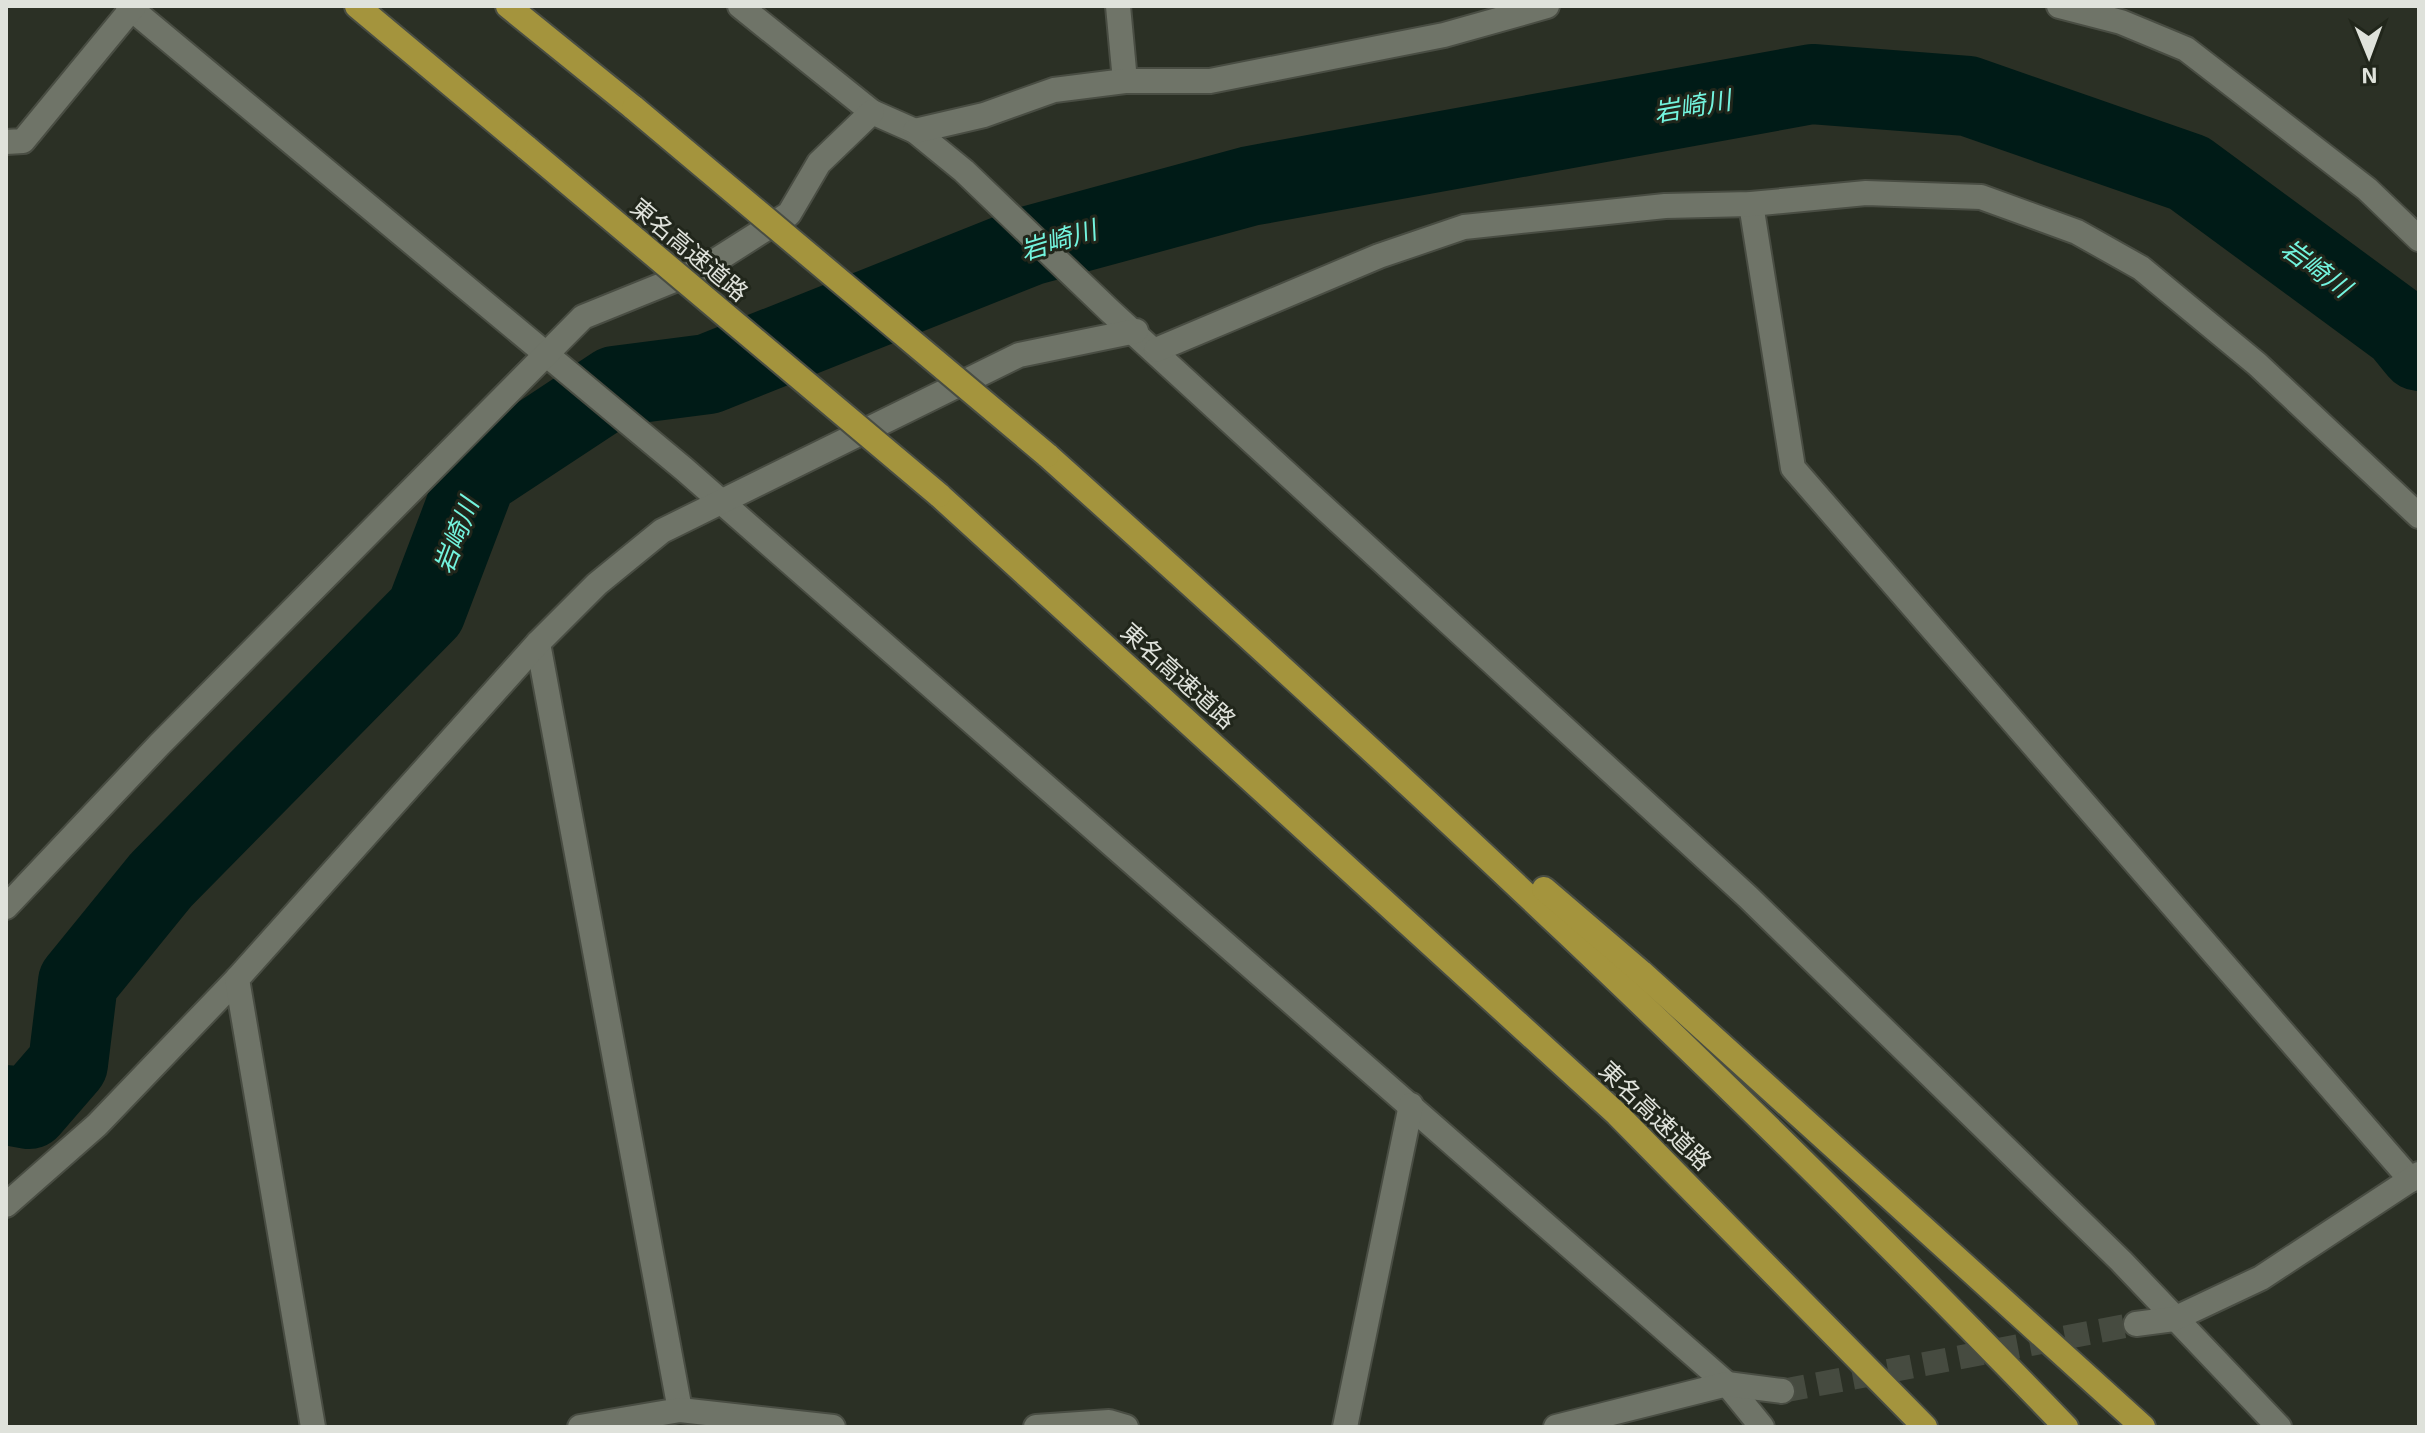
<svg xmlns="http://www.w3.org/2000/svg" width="2425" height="1433" viewBox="0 0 2425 1433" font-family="'Exo 2','Noto Sans JP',sans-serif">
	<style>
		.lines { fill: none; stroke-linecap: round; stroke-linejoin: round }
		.river { stroke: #001b17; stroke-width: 80 }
		.minor-tunnel { stroke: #464b40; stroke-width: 24; stroke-dasharray: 24 12; stroke-linecap: butt }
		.minor-casing { stroke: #494d43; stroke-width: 28 }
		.highway-casing { stroke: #494d43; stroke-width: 28 }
		.minor { stroke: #6f7468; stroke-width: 24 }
		.highway { stroke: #a4943d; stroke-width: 24 }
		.highway-bridge-casing { stroke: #494d43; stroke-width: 28; stroke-linecap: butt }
		.highway-bridge { stroke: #a4943d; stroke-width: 24 }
		.labels { text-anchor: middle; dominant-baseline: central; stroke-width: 6; stroke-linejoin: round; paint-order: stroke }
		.street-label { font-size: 24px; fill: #dfe2db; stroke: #21261b }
		.water-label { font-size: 26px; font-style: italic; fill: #73f4de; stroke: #21261b }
	</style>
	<rect width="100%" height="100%" fill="#2b3025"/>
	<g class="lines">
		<polyline class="river" points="6,1105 29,1109 68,1064 78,982 161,880 426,611 477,477 615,386 708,374 1029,246 1250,186 1812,84 1968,96 2189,173 2401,329 2419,351"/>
		<polyline class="minor-tunnel" points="1782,1391 2136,1324"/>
		<defs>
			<g id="minor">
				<polyline points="128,6 684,469 1727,1384 1762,1427"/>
				<polyline points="740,6 872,112 915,131 964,171 1110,311 1748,897 2121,1261 2279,1427"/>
				<polyline points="1118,6 1125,81"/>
				<polyline points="2059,6 2121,22 2186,49 2367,189 2419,239"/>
				<polyline points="915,131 984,115 1054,90 1125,81 1210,81 1444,35 1547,6"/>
				<polyline points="6,142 23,141 134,6"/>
				<polyline points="1751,204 1793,468 2411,1180"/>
				<polyline points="1156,350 1379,256 1464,227 1665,206 1751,204 1866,193 1981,197 2077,232 2141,268 2257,364 2419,516"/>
				<polyline points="538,643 680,1410"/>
				<polyline points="6,907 159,745 583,317 704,268 789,214 819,163 872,112"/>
				<polyline points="6,1205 97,1125 237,979"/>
				<polyline points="2136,1324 2174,1319 2261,1278 2419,1174"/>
				<polyline points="313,1427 237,979 538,643 597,584 662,531 1019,355 1136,331"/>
				<polyline points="580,1427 680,1410 833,1427"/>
				<polyline points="1036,1427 1109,1422 1126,1427"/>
				<polyline points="1345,1427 1411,1105"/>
				<polyline points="1556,1427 1727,1384 1782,1391"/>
			</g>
			<g id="highway">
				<polyline points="357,6 527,148"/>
				<polyline points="508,6 634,108"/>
				<path d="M1047 455C1397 769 1740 1088 2066 1427"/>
				<polyline points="939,495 1617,1114 1925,1427"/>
				<polyline points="1544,889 1641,972 2143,1427"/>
			</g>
		</defs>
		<use href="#minor" class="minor-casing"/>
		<use href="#highway" class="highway-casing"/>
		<use href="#minor" class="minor"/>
		<use href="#highway" class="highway"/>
		<defs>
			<g id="highway-bridge">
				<polyline points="634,108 1047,455"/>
				<polyline points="527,148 939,495"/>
			</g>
		</defs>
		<use href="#highway-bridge" class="highway-bridge-casing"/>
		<use href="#highway-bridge" class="highway-bridge"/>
	</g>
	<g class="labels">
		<g class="street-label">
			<text transform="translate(690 249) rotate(40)">東名高速道路</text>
			<text transform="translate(1179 675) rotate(42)">東名高速道路</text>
			<text transform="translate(1656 1115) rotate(44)">東名高速道路</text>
		</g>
		<g class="water-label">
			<text transform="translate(1692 105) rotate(-10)">岩崎川</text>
			<text transform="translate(1058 239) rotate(-17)">岩崎川</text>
			<text transform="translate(2317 267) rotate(36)">岩崎川</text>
			<text transform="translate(455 535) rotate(-69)">岩崎川</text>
		</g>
	</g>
	<rect width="2425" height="1433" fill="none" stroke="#dfe2db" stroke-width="16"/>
	<g transform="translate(2369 56) rotate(179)" stroke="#21261b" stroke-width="6" paint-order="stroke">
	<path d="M0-6L14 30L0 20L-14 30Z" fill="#dfe2db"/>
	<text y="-12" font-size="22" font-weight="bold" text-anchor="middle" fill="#dfe2db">N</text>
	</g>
</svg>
